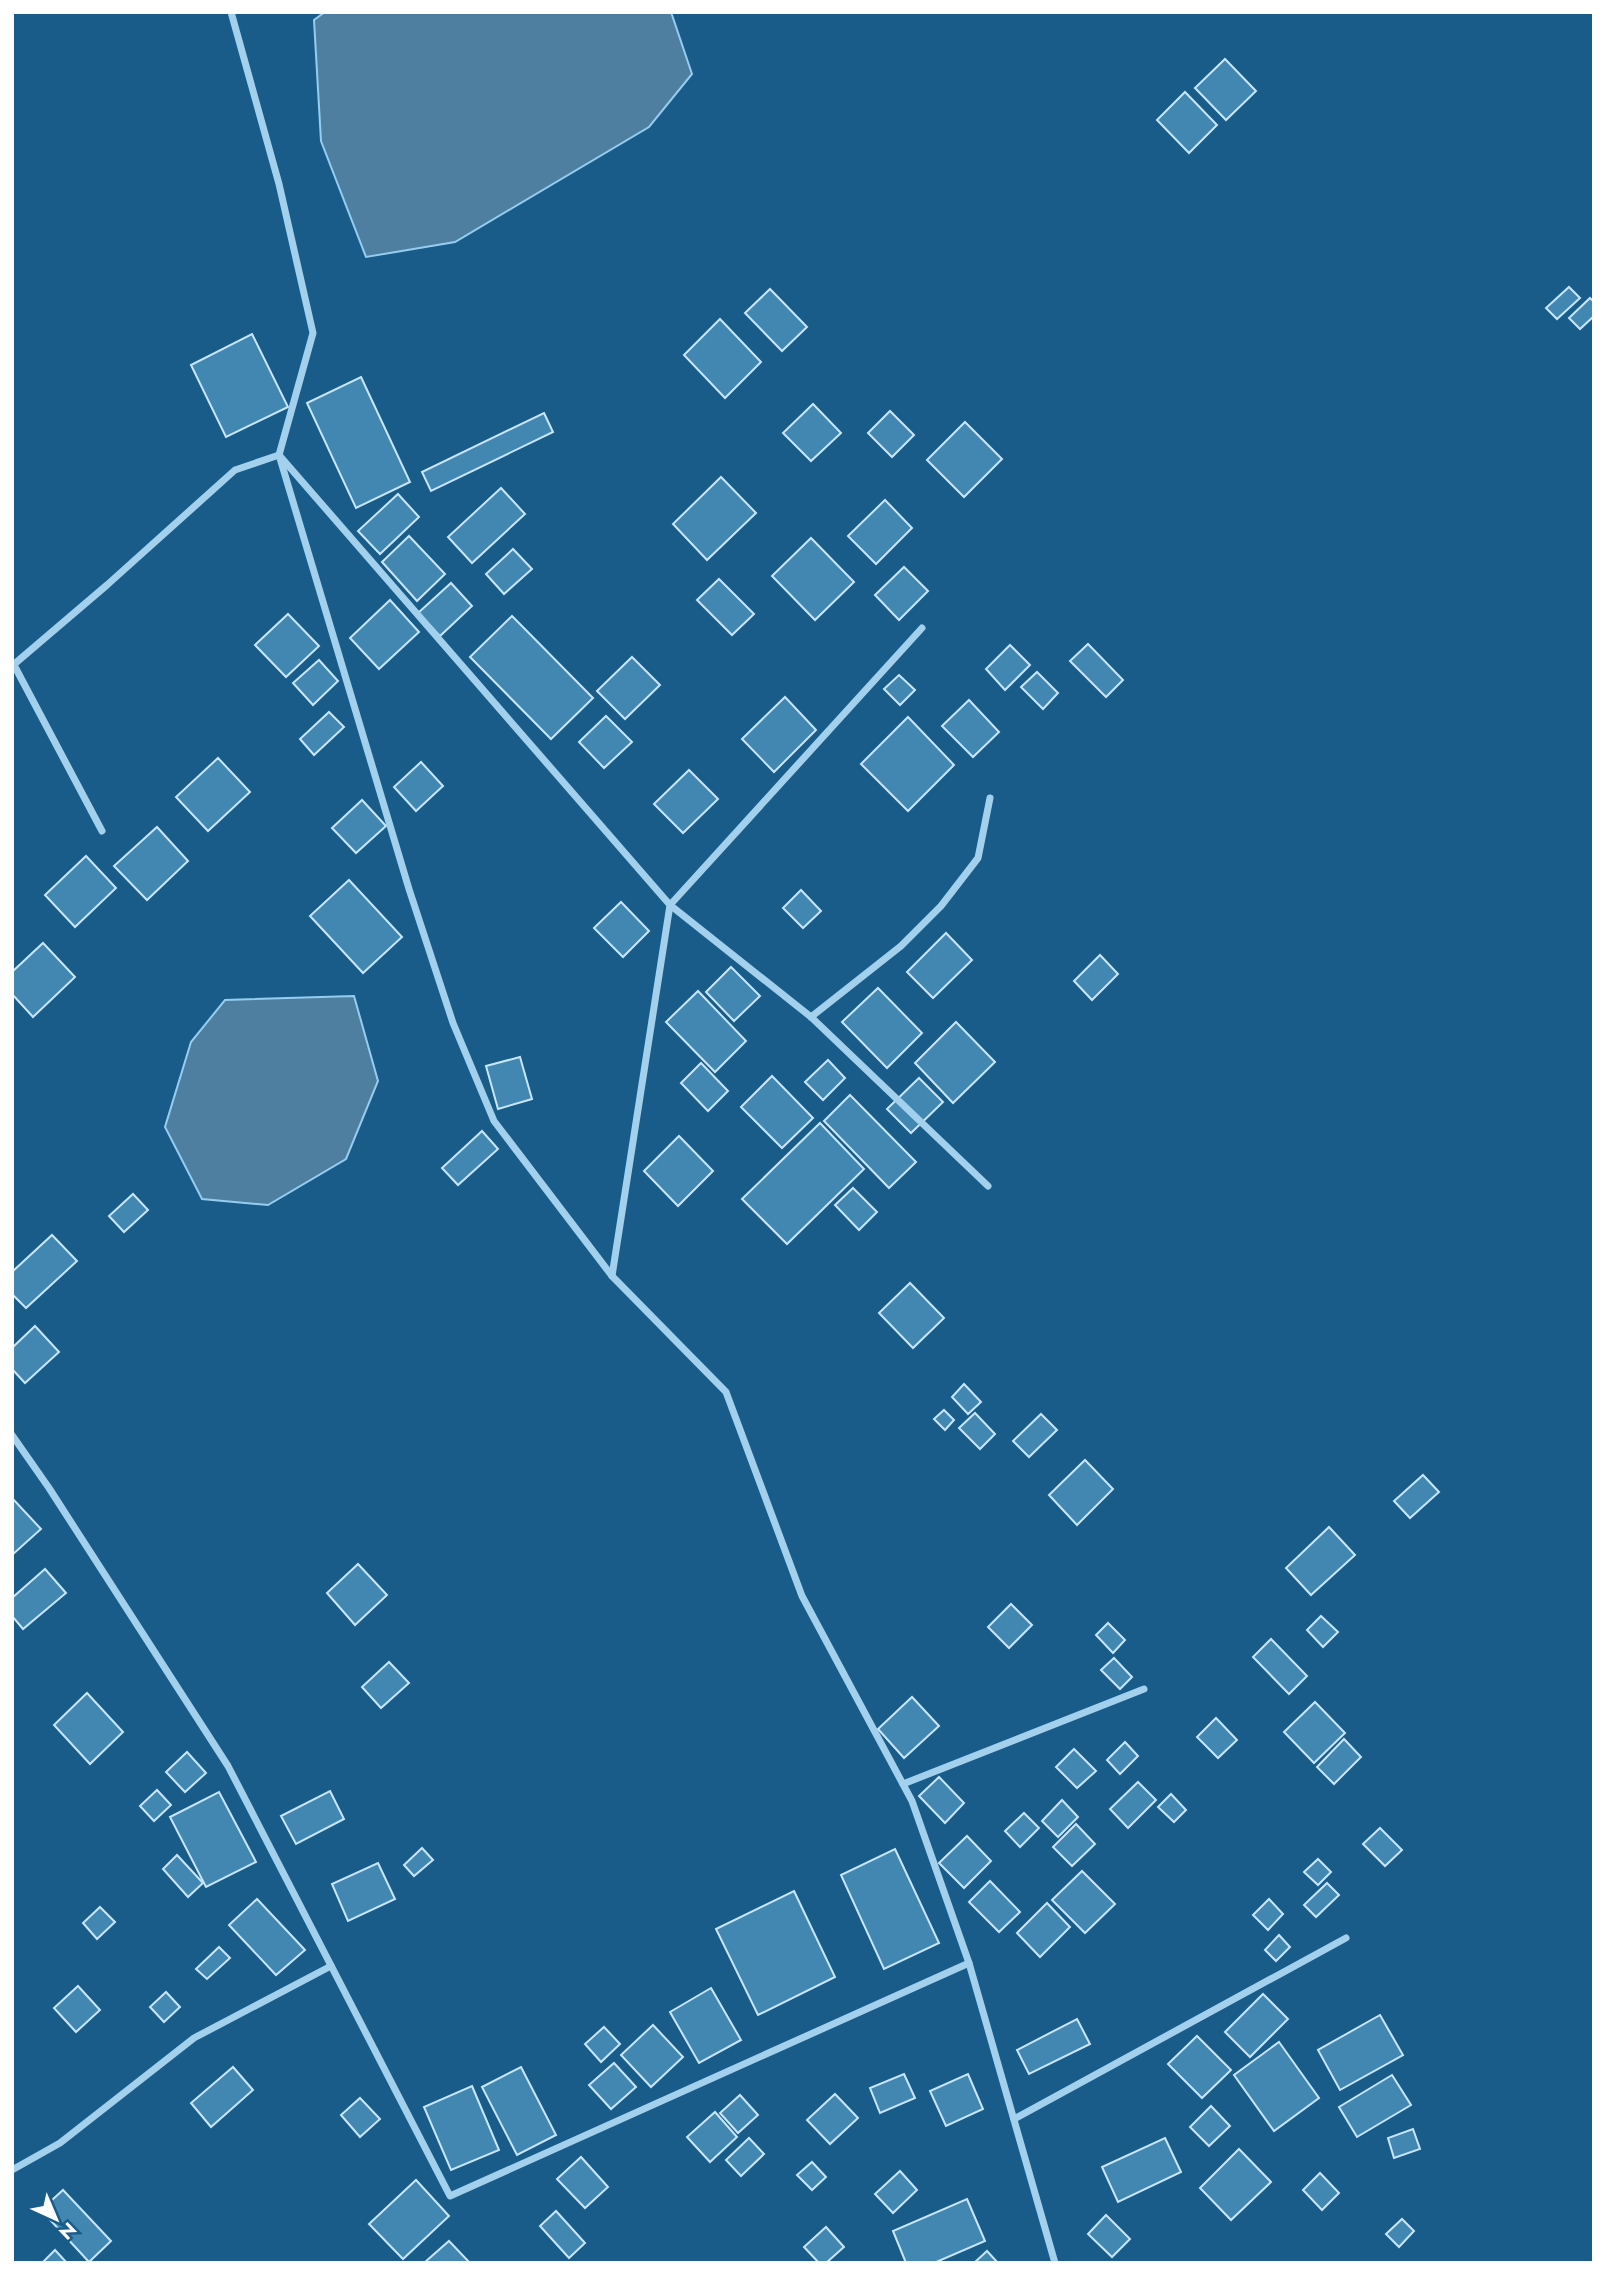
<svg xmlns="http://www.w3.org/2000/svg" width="1606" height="2275" viewBox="0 0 1606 2275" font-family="Jost,sans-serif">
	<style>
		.water { fill: #4f7fa0; stroke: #95cdf0; stroke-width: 2 }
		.building { fill: #4286b2; stroke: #c8e6fa; stroke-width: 2 }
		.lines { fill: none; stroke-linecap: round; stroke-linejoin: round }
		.minor { stroke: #a2d0ed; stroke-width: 7 }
	</style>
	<rect width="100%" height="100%" fill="#195c8a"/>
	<g class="water">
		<polygon points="325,12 671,12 692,74 649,127 455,242 366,257 321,141 314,20"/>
		<polygon points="354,996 378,1081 346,1159 268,1205 202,1199 165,1127 191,1042 225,1000"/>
	</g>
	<g class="building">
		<polygon points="1225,59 1256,91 1226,120 1195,88"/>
		<polygon points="1185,92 1217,125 1189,153 1157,120"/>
		<polygon points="1569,287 1580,298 1557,319 1546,308"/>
		<polygon points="770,289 807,327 782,351 745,313"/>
		<polygon points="1590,298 1594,302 1594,316 1580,329 1569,318"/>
		<polygon points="720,319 761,362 725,398 684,355"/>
		<polygon points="252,334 288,407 226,437 191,365"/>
		<polygon points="361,377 410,482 356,508 307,403"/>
		<polygon points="813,404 841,433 811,461 783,433"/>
		<polygon points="890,411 914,435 892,457 868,433"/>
		<polygon points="544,413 553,432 431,491 422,472"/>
		<polygon points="965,422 1002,459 964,497 927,460"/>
		<polygon points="721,477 756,513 707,560 673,524"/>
		<polygon points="501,488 525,514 472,563 448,537"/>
		<polygon points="398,494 419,517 380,554 358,531"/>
		<polygon points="885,500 912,528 876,564 848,536"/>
		<polygon points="409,536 445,574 417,601 382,562"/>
		<polygon points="811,538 854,582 815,620 772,576"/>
		<polygon points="513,549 532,569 504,594 486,574"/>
		<polygon points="904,567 928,591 899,620 875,595"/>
		<polygon points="719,579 754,614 732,635 697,600"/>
		<polygon points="451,583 472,606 440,636 418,613"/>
		<polygon points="390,600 419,632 379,669 350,638"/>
		<polygon points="288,614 319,646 286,677 255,645"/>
		<polygon points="512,616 593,698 551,739 470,657"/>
		<polygon points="1088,644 1123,680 1106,697 1070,661"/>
		<polygon points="1010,645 1030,665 1005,690 986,669"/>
		<polygon points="632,657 660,685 625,719 597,691"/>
		<polygon points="319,660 338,681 313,705 293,683"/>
		<polygon points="1037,672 1058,693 1043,709 1021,687"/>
		<polygon points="899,675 915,690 900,705 884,689"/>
		<polygon points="785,697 816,730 774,772 742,739"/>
		<polygon points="969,700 999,732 973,757 942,726"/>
		<polygon points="329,712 344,727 314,755 300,739"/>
		<polygon points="606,716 632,742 604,768 579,742"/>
		<polygon points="908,717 954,765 908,811 861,764"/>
		<polygon points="218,758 250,792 208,831 176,797"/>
		<polygon points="421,762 443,786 416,811 394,787"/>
		<polygon points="689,770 718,799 683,833 654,804"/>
		<polygon points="362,800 386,826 356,853 332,828"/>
		<polygon points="157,827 188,861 147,900 114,866"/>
		<polygon points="86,856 116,888 75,927 45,895"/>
		<polygon points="349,880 402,937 363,973 310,916"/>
		<polygon points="801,890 821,911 803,928 783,908"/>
		<polygon points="621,902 649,931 623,957 594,928"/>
		<polygon points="946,933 972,960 933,998 907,972"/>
		<polygon points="43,943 75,977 33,1017 12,994 12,972"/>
		<polygon points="1100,955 1118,974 1092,1000 1074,981"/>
		<polygon points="731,967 760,996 734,1021 706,992"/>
		<polygon points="878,988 922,1033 887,1068 842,1022"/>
		<polygon points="698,991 746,1041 715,1072 666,1022"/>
		<polygon points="956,1022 995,1062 953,1103 915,1063"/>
		<polygon points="520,1057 532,1099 498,1109 486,1066"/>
		<polygon points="828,1060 845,1078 823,1100 805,1082"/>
		<polygon points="701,1063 728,1091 708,1111 681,1083"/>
		<polygon points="772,1076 813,1118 782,1148 741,1107"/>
		<polygon points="919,1078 943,1102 911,1133 887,1109"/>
		<polygon points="850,1095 916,1162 889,1188 824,1121"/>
		<polygon points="820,1123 864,1169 787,1244 742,1199"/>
		<polygon points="482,1131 498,1149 458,1185 442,1168"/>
		<polygon points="679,1136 713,1171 678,1206 644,1171"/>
		<polygon points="853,1188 877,1212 859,1230 835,1205"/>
		<polygon points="133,1194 148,1210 124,1232 109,1216"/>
		<polygon points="52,1235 77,1261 26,1308 12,1294 12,1272"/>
		<polygon points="910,1283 944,1318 913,1348 879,1313"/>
		<polygon points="35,1326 59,1352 25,1383 12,1369 12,1348"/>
		<polygon points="964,1384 981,1402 968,1414 952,1397"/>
		<polygon points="944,1410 954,1420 945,1430 934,1419"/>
		<polygon points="975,1413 995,1434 980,1449 959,1428"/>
		<polygon points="1041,1414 1057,1430 1029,1457 1013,1441"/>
		<polygon points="1085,1460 1113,1489 1077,1525 1049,1495"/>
		<polygon points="1423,1475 1439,1492 1410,1518 1394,1501"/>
		<polygon points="12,1498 41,1529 12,1555"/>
		<polygon points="1329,1527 1355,1555 1311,1595 1286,1568"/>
		<polygon points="358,1564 387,1595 355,1625 327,1593"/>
		<polygon points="45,1569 66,1593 23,1629 12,1616 12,1598"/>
		<polygon points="1011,1604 1032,1625 1009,1648 988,1627"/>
		<polygon points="1321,1616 1338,1632 1323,1647 1307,1630"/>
		<polygon points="1108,1623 1125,1640 1113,1653 1096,1635"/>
		<polygon points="1271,1639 1307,1676 1289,1694 1253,1657"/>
		<polygon points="1114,1658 1132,1677 1120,1689 1101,1670"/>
		<polygon points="389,1662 409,1683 381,1708 362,1687"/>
		<polygon points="87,1693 123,1732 90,1764 54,1725"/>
		<polygon points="912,1697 939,1726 904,1758 878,1729"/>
		<polygon points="1315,1702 1345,1733 1314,1763 1284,1732"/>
		<polygon points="1216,1718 1237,1740 1218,1758 1197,1737"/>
		<polygon points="1344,1739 1361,1757 1334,1784 1317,1767"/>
		<polygon points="1125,1742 1138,1756 1120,1774 1107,1760"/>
		<polygon points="1074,1749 1096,1771 1077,1788 1056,1767"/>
		<polygon points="187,1752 206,1773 185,1792 166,1772"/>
		<polygon points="939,1777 964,1803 945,1823 919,1796"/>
		<polygon points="1138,1782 1156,1800 1128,1828 1110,1809"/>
		<polygon points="157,1790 171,1805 154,1821 140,1806"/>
		<polygon points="330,1791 344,1819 296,1844 281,1816"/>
		<polygon points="219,1792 256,1862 206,1887 170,1817"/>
		<polygon points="1171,1794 1186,1810 1174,1822 1158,1807"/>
		<polygon points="1062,1800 1078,1817 1058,1837 1042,1821"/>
		<polygon points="1024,1813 1039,1828 1020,1847 1005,1831"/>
		<polygon points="1076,1824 1095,1844 1072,1866 1053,1847"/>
		<polygon points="1380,1828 1402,1850 1385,1866 1363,1844"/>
		<polygon points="967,1836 991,1861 964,1888 939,1863"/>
		<polygon points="422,1848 433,1860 414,1876 404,1865"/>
		<polygon points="895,1849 939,1943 884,1969 841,1875"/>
		<polygon points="177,1855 203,1883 188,1897 163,1869"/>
		<polygon points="1318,1859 1331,1872 1318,1885 1304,1872"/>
		<polygon points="378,1863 395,1899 348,1921 332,1884"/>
		<polygon points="1082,1871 1115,1904 1085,1933 1052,1900"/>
		<polygon points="990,1881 1020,1912 999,1932 969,1902"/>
		<polygon points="1327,1883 1339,1895 1316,1917 1304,1905"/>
		<polygon points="794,1891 835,1977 758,2015 716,1929"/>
		<polygon points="257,1899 305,1950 276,1975 229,1925"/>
		<polygon points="1269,1899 1283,1914 1268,1930 1253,1915"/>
		<polygon points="1047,1903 1070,1927 1040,1957 1017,1933"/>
		<polygon points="100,1907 115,1922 97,1939 83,1923"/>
		<polygon points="1279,1935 1290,1947 1276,1961 1265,1950"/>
		<polygon points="219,1947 230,1958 207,1979 196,1969"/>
		<polygon points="78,1986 100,2010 76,2032 54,2008"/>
		<polygon points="711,1988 741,2040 699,2063 670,2012"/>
		<polygon points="166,1992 180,2007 164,2022 150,2007"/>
		<polygon points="1263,1994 1288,2019 1250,2057 1225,2032"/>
		<polygon points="1380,2015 1403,2055 1340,2090 1318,2050"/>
		<polygon points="1077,2019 1090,2044 1029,2074 1017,2050"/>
		<polygon points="653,2025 683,2057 651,2087 621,2055"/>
		<polygon points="604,2027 620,2044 601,2062 585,2044"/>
		<polygon points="1197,2036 1231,2070 1202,2098 1168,2064"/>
		<polygon points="1279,2042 1319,2098 1274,2131 1234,2075"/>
		<polygon points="614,2063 636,2087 611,2109 589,2085"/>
		<polygon points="233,2067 253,2090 211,2127 191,2103"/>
		<polygon points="521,2067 556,2135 517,2155 482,2087"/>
		<polygon points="904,2074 915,2098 880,2113 870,2088"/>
		<polygon points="968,2074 983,2109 946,2126 930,2091"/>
		<polygon points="1392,2075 1411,2105 1357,2137 1339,2107"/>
		<polygon points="472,2086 499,2150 451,2170 424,2107"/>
		<polygon points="835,2094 858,2118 830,2144 807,2120"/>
		<polygon points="740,2095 758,2115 738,2133 720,2113"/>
		<polygon points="360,2098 380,2119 360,2137 341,2115"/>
		<polygon points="1211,2106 1230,2126 1209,2146 1190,2127"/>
		<polygon points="715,2112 737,2137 710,2162 687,2137"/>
		<polygon points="1413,2129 1420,2149 1394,2158 1388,2138"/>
		<polygon points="749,2138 764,2154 741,2176 726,2160"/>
		<polygon points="1165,2138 1181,2172 1118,2202 1102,2167"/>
		<polygon points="1239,2149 1271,2182 1231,2220 1200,2188"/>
		<polygon points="581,2157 608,2187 585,2208 557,2179"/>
		<polygon points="812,2162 826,2177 812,2190 797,2175"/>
		<polygon points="900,2171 917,2190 893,2213 875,2194"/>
		<polygon points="1320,2173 1339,2193 1322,2210 1303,2190"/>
		<polygon points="416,2180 449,2216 403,2259 369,2224"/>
		<polygon points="63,2190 111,2241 89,2262 41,2210"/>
		<polygon points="967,2199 985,2241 934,2263 906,2263 893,2231"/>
		<polygon points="556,2211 585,2243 569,2258 540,2226"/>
		<polygon points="1106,2215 1130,2239 1112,2257 1088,2234"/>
		<polygon points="1402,2219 1414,2231 1399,2247 1386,2234"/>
		<polygon points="826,2227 844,2247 826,2263 819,2263 804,2247"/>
		<polygon points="449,2241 470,2263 426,2263 425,2262"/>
		<polygon points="55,2250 67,2263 42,2263"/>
		<polygon points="987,2251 998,2263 974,2263"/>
	</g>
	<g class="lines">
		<g class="minor">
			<polyline points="231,12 279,184 313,333 279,455 670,905 811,1017 988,1186"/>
			<polyline points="14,665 102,831"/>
			<polyline points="12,666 107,585 235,470 279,455 409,889 453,1023 494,1121 612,1276 726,1392 802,1596 912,1801 969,1963 1055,2263"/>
			<polyline points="811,1017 901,946 941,906 978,858 990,798"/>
			<polyline points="612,1276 670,905 922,628"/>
			<polyline points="12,1435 49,1488 228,1766 450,2196 969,1963"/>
			<polyline points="903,1784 1144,1689"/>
			<polyline points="1014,2119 1346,1938"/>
			<polyline points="12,2170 60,2143 194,2038 331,1966"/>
		</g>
	</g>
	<rect width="1606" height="2275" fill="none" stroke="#ffffff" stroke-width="28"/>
	<g transform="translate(56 2219) rotate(136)" stroke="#195c8a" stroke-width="5" paint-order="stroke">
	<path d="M0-5L12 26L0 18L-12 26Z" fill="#ffffff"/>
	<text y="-10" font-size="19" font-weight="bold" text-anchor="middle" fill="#ffffff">N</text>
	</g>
</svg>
